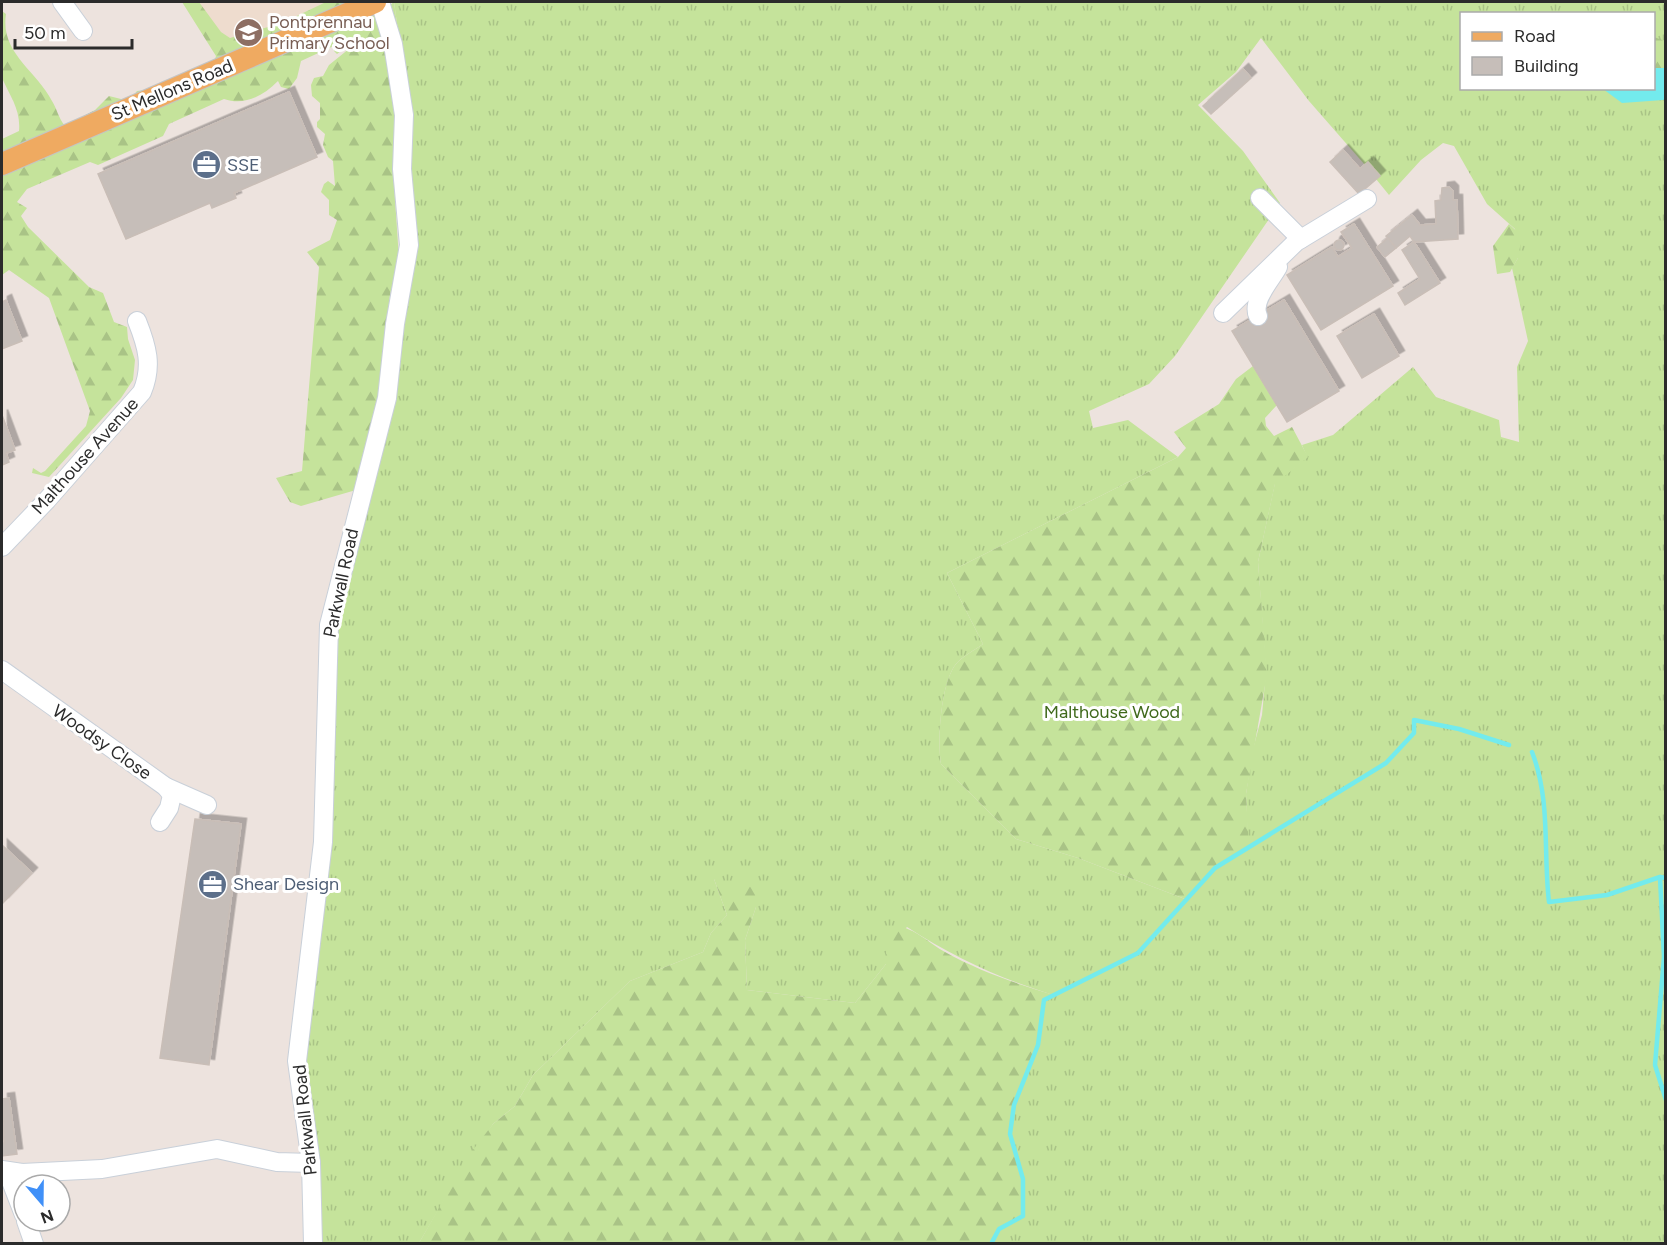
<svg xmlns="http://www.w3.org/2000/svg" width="1667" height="1245" viewBox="0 0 1667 1245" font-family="Figtree,sans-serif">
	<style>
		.education { fill: #eedcce }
		.grass { fill: url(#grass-tufts); fill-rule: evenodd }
		.forest { fill: url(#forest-firs) }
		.water { fill: #73ebed }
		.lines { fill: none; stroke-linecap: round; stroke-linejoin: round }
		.stream { stroke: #73ebed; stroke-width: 4.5 }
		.building { fill: #c6beb9; stroke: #c9beb7; stroke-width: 1.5; filter: url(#shadow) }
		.minor-casing { stroke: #c9d0d9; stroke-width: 20 }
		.major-casing { stroke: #c4c4c4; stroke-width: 24 }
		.minor { stroke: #fff; stroke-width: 18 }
		.major { stroke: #efaa61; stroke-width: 22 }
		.labels { text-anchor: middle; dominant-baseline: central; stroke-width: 6; stroke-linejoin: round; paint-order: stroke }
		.education-label { font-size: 18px; fill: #785e54; stroke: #fff; text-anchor: start }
		.street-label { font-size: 18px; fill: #2b2b2b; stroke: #fff }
		.service-label { font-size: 18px; fill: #4e5e75; stroke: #fff; text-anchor: start }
		.park-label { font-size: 18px; fill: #3f691b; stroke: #fff }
	</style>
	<defs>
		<pattern id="grass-tufts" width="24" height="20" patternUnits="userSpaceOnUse" patternTransform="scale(1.5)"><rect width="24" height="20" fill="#c5e39b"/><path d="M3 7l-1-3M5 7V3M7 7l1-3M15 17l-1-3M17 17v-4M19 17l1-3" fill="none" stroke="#a9c386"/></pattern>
		<pattern id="forest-firs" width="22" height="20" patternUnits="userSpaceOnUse" patternTransform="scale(1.5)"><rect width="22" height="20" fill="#c5e39b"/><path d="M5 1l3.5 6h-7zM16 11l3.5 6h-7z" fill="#a9c386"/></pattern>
		<filter id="shadow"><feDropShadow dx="5.5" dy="-5.5" stdDeviation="0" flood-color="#0004"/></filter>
	</defs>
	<rect width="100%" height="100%" fill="#ede3de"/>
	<polygon class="education" points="186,2 358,2 224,62"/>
	<path class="grass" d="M394 2H1665V1243H991L1023 1179 1010 1134 1014 1105 1038 1045 1044 1000 1053 995C1001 979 953 957 907 927L887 949 886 964 855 1003 747 990 745 940 756 907 714 879 727 915 711 933 703 952 630 981 533 1075 515 1106 493 1124 453 1185 419 1243 319 1244 302 1065 334 778 335 635 395 387 418 235 408 169 407 94ZM1462 14H1654V88H1462ZM1261 38 1309 101 1365 165 1368 162 1380 175 1376 179 1389 195 1421 160 1443 143 1454 146 1487 204 1515 229 1518 258 1512 268 1528 341 1517 367 1519 442 1501 437 1499 420 1436 397 1413 367 1333 435 1302 445 1307 457 1275 483 1258 562 1266 671 1262 715 1252 753 1246 794 1248 849 1215 868 1185 899 1078 858 1016 839 941 764C937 741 941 682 956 664 963 656 975 650 983 644L947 573 1178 457 1128 420 1093 428 1089 411 1149 384 1175 356 1280 203 1243 151 1198 105 1236 72Z"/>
	<g class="forest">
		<path d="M182 2H199L221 32 230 38 282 23 326 2H371V15L375 16 394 2 407 94 395 96 393 169 399 259 390 295 377 409 356 490 301 506 290 502 276 478 302 471 319 267 307 252 330 240 337 220 329 215V200L321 192 324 184 328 181 335 186 333 161 328 157 323 145 325 134 317 127V122L320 119V103L312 96 311 85 314 78 323 76 329 65 355 44H350L337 54 334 51 338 44 301 61 297 78 289 89 281 87 278 81C263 96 245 106 224 99L169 124 163 136 98 165 90 162 27 189 17 202 27 208 21 216 28 227 89 287 103 293 114 322 127 327 128 339 135 360 133 380 121 398 49 477 32 473 33 468 41 473 45 471 86 426 90 411 49 298 9 270 2 275V139L19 131C21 110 10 96 2 78 0 69 2 23 2 11L6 14C0 53 36 70 52 101 57 109 58 117 65 126L95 110 109 96 129 101 137 91 156 89 214 62 216 56Z"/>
		<polygon points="1654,37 1665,41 1665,68 1654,68"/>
		<polygon points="1509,224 1522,236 1518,258 1510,272 1497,274 1493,246"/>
		<path d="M1253 366 1277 405 1265 418 1266 426 1274 436 1292 427 1308 457 1275 484 1258 562 1267 674 1246 794 1249 849 1215 868 1185 899 1078 858 1016 839 941 764C937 740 941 682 956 664 963 656 975 650 983 644L947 573 1178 457 1186 448 1174 432 1219 404 1236 379Z"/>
		<path d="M714 879 756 888V907L745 940 747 990 855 1003 886 964V949L896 926C915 928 929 943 945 952 979 971 1017 984 1054 995L1044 1000 1038 1045 1014 1105 1010 1133 1023 1179V1216L999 1229 991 1244 419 1243 469 1155 493 1124 515 1106 533 1075 630 981 703 952 711 933 727 915Z"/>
	</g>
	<polygon class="water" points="1654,68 1665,68 1665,99 1663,100 1622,103 1603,89 1654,88"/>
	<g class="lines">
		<g class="stream">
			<path d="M1532 752C1551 801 1543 851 1549 902L1607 895 1660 877 1666 878"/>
			<polyline points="1660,877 1664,957 1655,1065 1666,1100"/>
			<polyline points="991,1244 999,1229 1023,1216 1023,1179 1010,1134 1014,1105 1038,1045 1044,1000 1138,953 1215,868 1386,763 1414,733 1414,720 1459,729 1509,745"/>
		</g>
	</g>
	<g class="building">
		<polygon points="1243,69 1251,78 1211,114 1203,106"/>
		<polygon points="289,92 317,157 234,193 236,198 212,208 210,203 126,239 98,174"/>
		<polygon points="1343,150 1360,169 1368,162 1380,176 1359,194 1330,162"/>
		<polygon points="1449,187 1453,191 1453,200 1457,200 1458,239 1414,242 1410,236 1396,248 1386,236 1412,215 1420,225 1436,224 1435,201 1441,200 1442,188"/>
		<polygon points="1354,224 1393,286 1321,330 1287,275 1332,247 1338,257 1352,248 1341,232"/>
		<polygon points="1388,238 1396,248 1385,257 1377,247"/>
		<circle cx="1339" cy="245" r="5"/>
		<polygon points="1414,242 1440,283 1405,305 1398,293 1420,279 1402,250"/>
		<polygon points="6,300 22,341 2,349 2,302"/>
		<polygon points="1284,300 1339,391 1287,422 1232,331"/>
		<polygon points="1374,314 1399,356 1362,378 1337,336"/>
		<polygon points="2,415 15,450 6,453 9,462 2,465"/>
		<polygon points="195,819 241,824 209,1065 160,1058"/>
		<polygon points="2,845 32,873 3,903 2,902"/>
		<polygon points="9,1098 17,1154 2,1156 2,1143 4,1143 2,1099"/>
	</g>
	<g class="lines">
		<defs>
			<g id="minor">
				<polyline points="62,2 83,31"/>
				<polyline points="1260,198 1301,239"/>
				<polyline points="1223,313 1296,242 1367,199"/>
				<path d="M1258 316C1251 301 1271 280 1278 267"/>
				<path d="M2 547 47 500 142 392C153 366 147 346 137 321"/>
				<polyline points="2,670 166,787 207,805"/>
				<polyline points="160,822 169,808 172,795 166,787"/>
				<polyline points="2,1170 22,1173 102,1169 217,1149 277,1162 311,1163"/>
				<polyline points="7,1171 24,1215"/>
				<polyline points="26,1221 34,1244"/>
				<polyline points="313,1244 311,1163 297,1061 323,842 329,625 387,398 395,324 409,245 402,169 404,115 393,44 380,2"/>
			</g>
			<polyline id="major" points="2,164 375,2"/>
		</defs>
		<use href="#minor" class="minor-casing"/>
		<use href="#major" class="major-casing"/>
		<use href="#minor" class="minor"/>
		<use href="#major" class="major"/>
	</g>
	<defs>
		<symbol id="school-disc" viewBox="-11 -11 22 22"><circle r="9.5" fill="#8d6e63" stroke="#fff"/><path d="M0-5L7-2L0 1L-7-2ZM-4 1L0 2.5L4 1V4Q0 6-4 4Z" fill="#fff"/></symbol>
		<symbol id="office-disc" viewBox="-11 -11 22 22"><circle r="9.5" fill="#5c6f8a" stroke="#fff"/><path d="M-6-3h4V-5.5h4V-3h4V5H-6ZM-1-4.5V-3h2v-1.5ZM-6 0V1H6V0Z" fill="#fff"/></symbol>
	</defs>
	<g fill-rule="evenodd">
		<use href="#school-disc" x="232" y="16" width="33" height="33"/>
		<use href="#office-disc" x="190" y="148" width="33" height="33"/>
		<use href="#office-disc" x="196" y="868" width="33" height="33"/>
	</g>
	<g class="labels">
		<g class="education-label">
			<text x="269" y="22">Pontprennau<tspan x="269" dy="21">Primary School</tspan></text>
		</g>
		<g class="street-label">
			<text transform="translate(172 90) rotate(-23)">St Mellons Road</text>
			<text transform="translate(85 456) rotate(-48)">Malthouse Avenue</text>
			<text transform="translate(341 583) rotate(-78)">Parkwall Road</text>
			<text transform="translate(102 742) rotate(35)">Woodsy Close</text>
			<text transform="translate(305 1120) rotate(-96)">Parkwall Road</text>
		</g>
		<g class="service-label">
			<text x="227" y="165">SSE</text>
			<text x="233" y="884">Shear Design</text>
		</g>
		<g class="park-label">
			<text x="1112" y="712">Malthouse Wood</text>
		</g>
	</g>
	<rect width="1667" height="1245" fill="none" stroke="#2b2b2b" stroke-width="6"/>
	<rect x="1460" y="12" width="195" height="78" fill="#ffffff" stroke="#aaaaaa" stroke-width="1.5"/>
	<rect x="1472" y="32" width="30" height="9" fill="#efaa61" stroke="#aaaaaa" stroke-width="1.5"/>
	<text x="1514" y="42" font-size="18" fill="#2b2b2b">Road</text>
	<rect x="1472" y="57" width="30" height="18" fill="#c6beb9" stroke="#aaaaaa" stroke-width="1.5"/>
	<text x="1514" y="72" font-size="18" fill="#2b2b2b">Building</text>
	<g transform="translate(42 1203) rotate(160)"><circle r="28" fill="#ffffff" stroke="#aaaaaa" stroke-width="1.5"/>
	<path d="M0-4.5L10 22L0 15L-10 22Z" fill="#4090f8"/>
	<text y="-9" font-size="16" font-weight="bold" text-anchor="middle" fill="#2b2b2b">N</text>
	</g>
	<path d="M15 39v9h117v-9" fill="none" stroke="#2b2b2b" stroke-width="3"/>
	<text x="24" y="39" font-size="18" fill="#2b2b2b" stroke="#ffffff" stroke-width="4.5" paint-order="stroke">50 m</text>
</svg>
